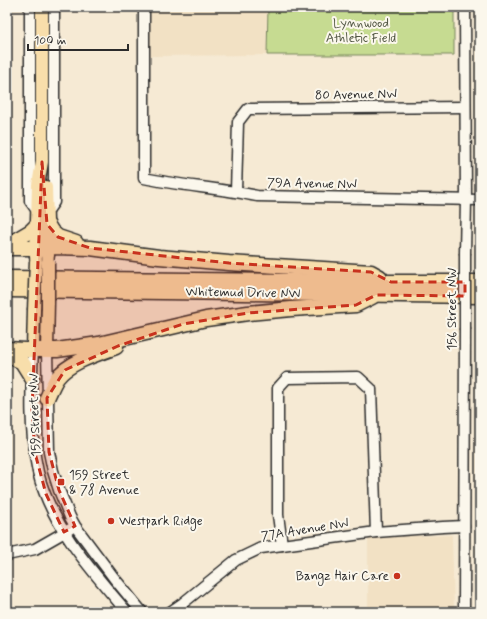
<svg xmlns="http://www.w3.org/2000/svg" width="487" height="619" viewBox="0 0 487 619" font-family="Mynerve,sans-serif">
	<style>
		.built { fill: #f2e1c4 }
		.green { fill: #c6db91; stroke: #78835e }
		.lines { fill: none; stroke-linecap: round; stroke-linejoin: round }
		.minor-casing { stroke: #2b2b2b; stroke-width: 13 }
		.major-casing { stroke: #2b2b2b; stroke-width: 15 }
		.highway-casing { stroke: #2b2b2b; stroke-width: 17 }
		.minor { stroke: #fbf7ec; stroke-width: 10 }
		.major { stroke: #f8deab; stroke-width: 12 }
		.highway { stroke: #f8deab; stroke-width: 14 }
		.minor-bridge-casing { stroke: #2b2b2b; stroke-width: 13; stroke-linecap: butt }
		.major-bridge-casing { stroke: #2b2b2b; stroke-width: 15; stroke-linecap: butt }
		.minor-bridge { stroke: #fbf7ec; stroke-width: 10 }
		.major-bridge { stroke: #f8deab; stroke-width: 12 }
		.marked { fill: #c8321e; fill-opacity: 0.2; stroke: #c8321e; stroke-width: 3; stroke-dasharray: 8 5; stroke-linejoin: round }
		.poi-dot { fill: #c8321e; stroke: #fbf7ec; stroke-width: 1.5 }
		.labels { text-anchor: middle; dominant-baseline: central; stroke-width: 4; stroke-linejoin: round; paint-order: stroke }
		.park-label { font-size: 13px; fill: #525744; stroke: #fbf7ec }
		.street-label { font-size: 13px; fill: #2b2b2b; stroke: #fbf7ec }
		.poi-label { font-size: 13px; fill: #2b2b2b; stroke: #fbf7ec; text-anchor: start }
	</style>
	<rect width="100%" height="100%" fill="#f6ead4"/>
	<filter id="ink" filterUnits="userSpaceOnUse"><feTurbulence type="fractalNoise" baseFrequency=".025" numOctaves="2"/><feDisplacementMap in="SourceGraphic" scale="8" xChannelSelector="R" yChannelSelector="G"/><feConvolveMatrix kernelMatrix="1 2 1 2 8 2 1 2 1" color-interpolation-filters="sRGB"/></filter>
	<g filter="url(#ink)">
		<g class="built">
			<polygon points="150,7 268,7 267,55 150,56"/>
			<polygon points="452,535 454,612 368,612 368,537"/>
		</g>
		<polygon class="green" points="268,7 454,7 454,55 267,55"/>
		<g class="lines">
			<defs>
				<g id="minor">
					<polyline points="30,7 30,201 38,212"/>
					<path d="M144 7V178C181 186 220 188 257 196L480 200"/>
					<polyline points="465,7 466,200 465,253"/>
					<polyline points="236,191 238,122 248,109 465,107"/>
					<polyline points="47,212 54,202 54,7"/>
					<path d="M33 350C31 390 29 432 38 472 51 526 92 571 127 612"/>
					<polyline points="47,350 49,452 53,471 59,490 70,517 75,526 114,578 142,612"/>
					<polyline points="282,545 278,515 278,388 287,378 358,377 371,389 376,532"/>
					<polyline points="7,555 35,549 70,529"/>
					<polyline points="170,612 183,603 236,560 261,548 282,545 376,532 443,527 464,526"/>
					<polyline points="464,612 465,330"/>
				</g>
				<g id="major">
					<polyline points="46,187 48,256"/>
					<polyline points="36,257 38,185 42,162 42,7"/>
					<polyline points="33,350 34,310"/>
					<polyline points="47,350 48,301"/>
				</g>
				<g id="highway">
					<polyline points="47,224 52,232 58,237 76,243"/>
					<polyline points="7,244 9,244 31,231 37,225"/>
					<polyline points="7,248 36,248 55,247 90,248 159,257 229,263 371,272 380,277"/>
					<polyline points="7,278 391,282 480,282"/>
					<polyline points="7,290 480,296"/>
					<polyline points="7,349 25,350 57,350 99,344 206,319 248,313 291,309 356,305 372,297"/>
					<polyline points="7,355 22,362 32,378"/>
					<path d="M47 398C50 392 53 384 57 378 69 362 97 354 116 347"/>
				</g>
			</defs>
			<use href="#minor" class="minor-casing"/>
			<use href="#major" class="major-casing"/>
			<use href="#highway" class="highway-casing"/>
			<use href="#minor" class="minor"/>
			<use href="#major" class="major"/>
			<use href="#highway" class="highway"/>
			<defs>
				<polyline id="minor-bridge" points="465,253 465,330"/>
				<g id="major-bridge">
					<polyline points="48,261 48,301"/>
					<polyline points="34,310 36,261"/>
				</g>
			</defs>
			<use href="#minor-bridge" class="minor-bridge-casing"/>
			<use href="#major-bridge" class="major-bridge-casing"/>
			<use href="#minor-bridge" class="minor-bridge"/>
			<use href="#major-bridge" class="major-bridge"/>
		</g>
	</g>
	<path class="marked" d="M42 162 47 224 58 237 90 248 229 263 371 272 391 282H465V296L376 295 356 305 248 313 183 324 118 346 65 370 47 398 49 452 59 490 75 526 64 532 46 494 35 453 32 410Z"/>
	<g class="poi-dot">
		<rect x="57" y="478" width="8" height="8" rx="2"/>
		<circle cx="111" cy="521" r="4"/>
		<circle cx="397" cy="576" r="4"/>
	</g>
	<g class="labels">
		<g class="park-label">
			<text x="361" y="23">Lynnwood<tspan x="361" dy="15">Athletic Field</tspan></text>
		</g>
		<g class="street-label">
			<text transform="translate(356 95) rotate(-1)">80 Avenue NW</text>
			<text transform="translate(312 184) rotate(1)">79A Avenue NW</text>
			<text transform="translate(243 293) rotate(1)">Whitemud Drive NW</text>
			<text transform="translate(452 309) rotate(-90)">156 Street NW</text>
			<text transform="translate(35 415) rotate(-92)">159 Street NW</text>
			<text transform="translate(305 530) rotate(-9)">77A Avenue NW</text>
		</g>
		<g class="poi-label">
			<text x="69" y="475">159 Street<tspan x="69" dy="15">&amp; 78 Avenue</tspan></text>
			<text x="119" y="521">Westpark Ridge</text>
			<text x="389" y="576" text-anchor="end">Bangz Hair Care</text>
		</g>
	</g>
	<rect width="487" height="619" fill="none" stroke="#fbf7ec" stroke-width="24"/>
	<rect x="12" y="12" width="463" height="595" fill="none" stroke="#2b2b2b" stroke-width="1.5" filter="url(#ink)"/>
	<path d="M28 44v6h100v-6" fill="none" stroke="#2b2b2b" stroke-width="2"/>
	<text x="34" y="44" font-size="12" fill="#2b2b2b" stroke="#fbf7ec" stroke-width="3" paint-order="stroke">100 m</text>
</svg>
